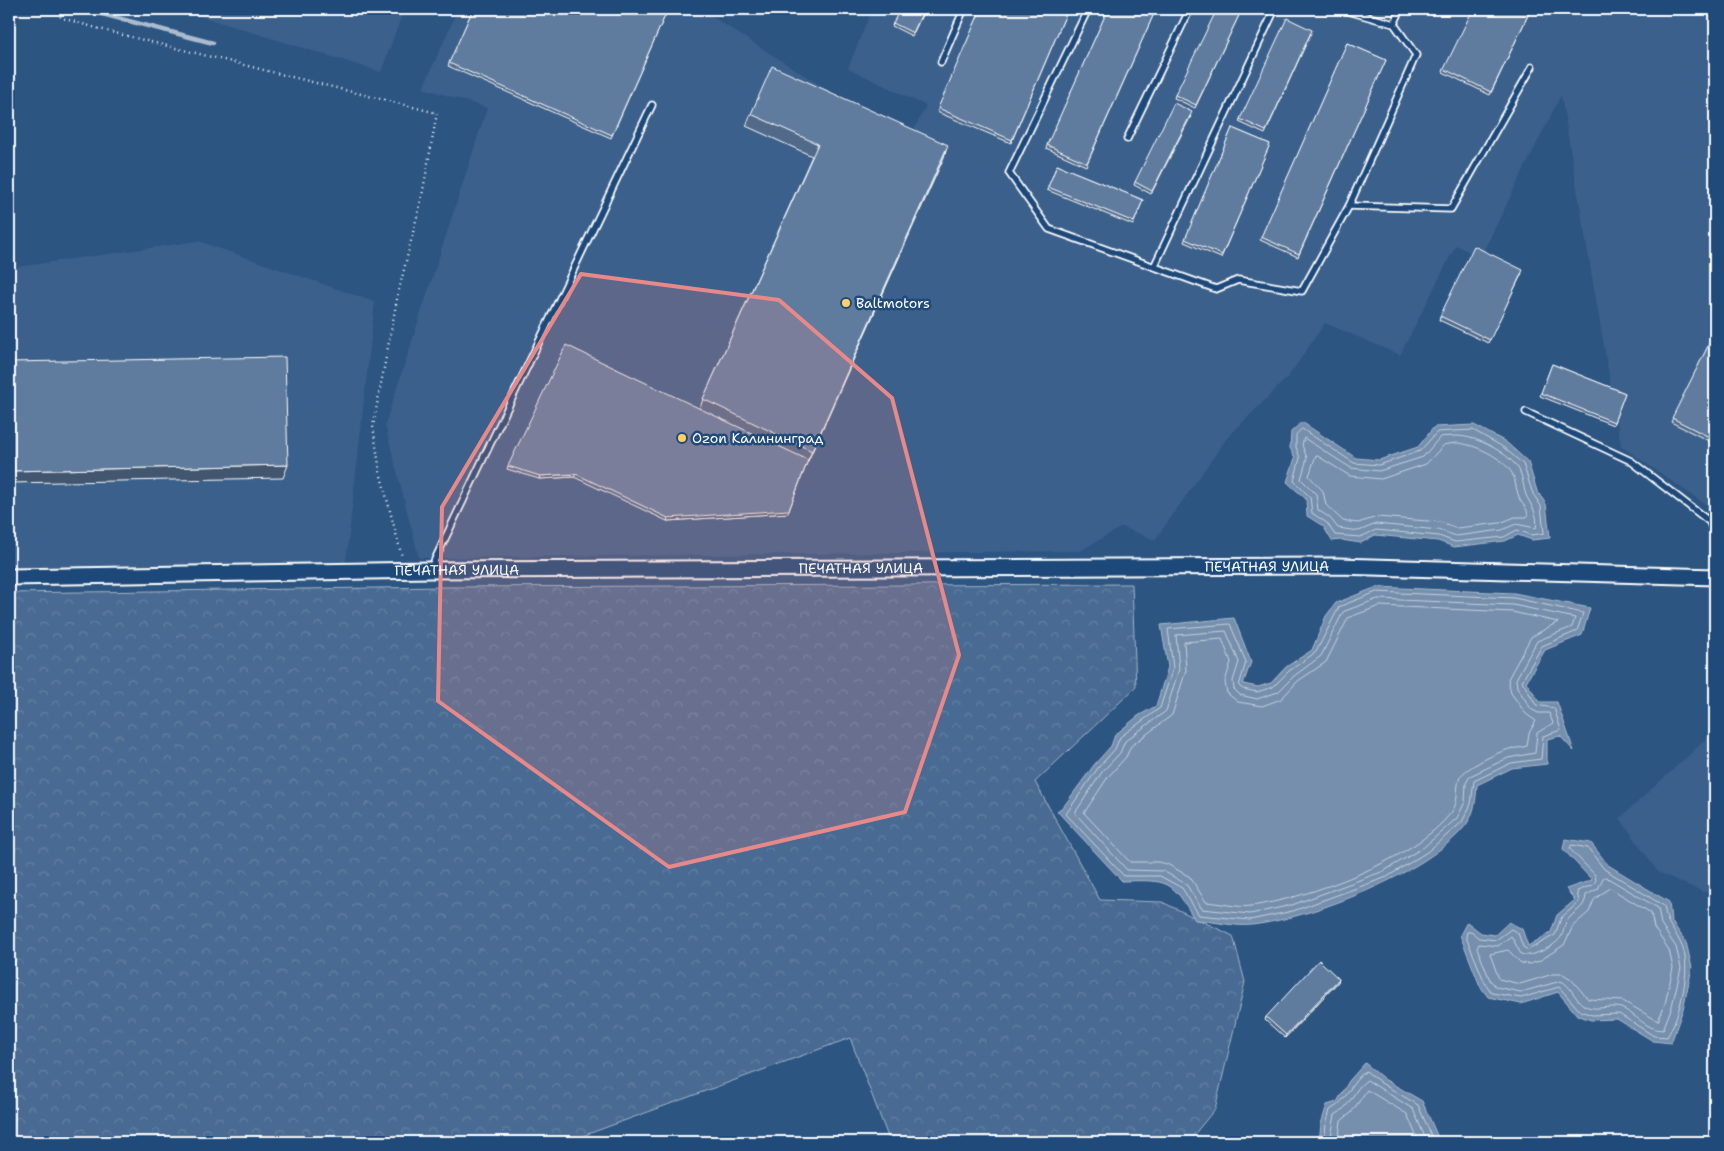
<svg xmlns="http://www.w3.org/2000/svg" width="1724" height="1151" viewBox="0 0 1724 1151" font-family="'Shantell Sans',sans-serif">
	<style>
		.built { fill: #3b618b }
		.forest { fill: url(#forest-crowns); stroke: #a4b5c8 }
		.water { fill: #748fad; stroke: #acbcce }
		.lines { fill: none; stroke-linecap: round; stroke-linejoin: round }
		.shore { stroke: #c7d2de; stroke-width: 1 }
		.stream { stroke: #acbcce; stroke-width: 4.5 }
		.service-casing { stroke: #fff; stroke-width: 9 }
		.tertiary-casing { stroke: #fff; stroke-width: 19 }
		.path { stroke: #fff; stroke-width: 2.5; stroke-dasharray: 1 4; stroke-linecap: butt }
		.service { stroke: #1f4a7a; stroke-width: 5.5 }
		.tertiary { stroke: #1f4a7a; stroke-width: 15 }
		.wall { fill: #516b89; stroke: #fff }
		.shaded-wall { fill: #42576f; stroke: #fff }
		.building { fill: #5e7c9f; stroke: #fff }
		.marked { fill: #e88989; fill-opacity: 0.2; stroke: #e88989; stroke-width: 4; stroke-linejoin: round }
		.poi-dot { fill: #ffd166; stroke: #1f4a7a; stroke-width: 2 }
		.labels { text-anchor: middle; dominant-baseline: central; stroke-width: 5; stroke-linejoin: round; paint-order: stroke }
		.poi-label { font-size: 14px; fill: #fff; stroke: #1f4a7a; text-anchor: start }
		.street-label { font-size: 14px; fill: #fff; stroke: #1f4a7a }
	</style>
	<defs>
		<pattern id="forest-crowns" width="20" height="18" patternUnits="userSpaceOnUse" patternTransform="scale(1.25)"><rect width="20" height="18" fill="#486b92"/><path d="M2 6a3 3 0 1 1 6 0M12 15a3 3 0 1 1 6 0" fill="none" stroke="#6381a2"/></pattern>
	</defs>
	<rect width="100%" height="100%" fill="#2c5582"/>
	<filter id="ink" filterUnits="userSpaceOnUse"><feTurbulence type="fractalNoise" baseFrequency=".02" numOctaves="2"/><feDisplacementMap in="SourceGraphic" scale="10" xChannelSelector="R" yChannelSelector="G"/><feConvolveMatrix kernelMatrix="1 2 1 2 8 2 1 2 1" color-interpolation-filters="sRGB"/></filter>
	<g filter="url(#ink)">
		<g class="built">
			<polygon points="177,9 404,9 381,72"/>
			<polygon points="458,9 700,9 908,141 926,106 848,68 872,9 1715,9 1715,511 1621,446 1561,95 1480,258 1456,245 1400,355 1325,323 1288,377 1226,439 1155,540 1122,527 1080,551 419,558 385,425 487,108 423,88"/>
			<polygon points="198,241 375,302 345,571 9,572 9,268"/>
			<polygon points="1715,731 1715,894 1701,891 1658,872 1620,818"/>
		</g>
		<polygon class="forest" points="1132,584 1136,687 1035,782 1100,900 1162,902 1233,936 1245,982 1215,1109 1188,1142 890,1142 850,1038 566,1142 9,1142 9,593 447,587"/>
		<g class="water">
			<polygon points="1302,422 1356,458 1379,460 1418,447 1434,427 1474,425 1506,442 1528,462 1537,491 1546,504 1550,538 1532,540 1518,535 1505,541 1454,547 1438,541 1375,535 1361,543 1341,540 1332,541 1323,526 1307,516 1306,499 1287,482 1295,458 1290,448 1291,432"/>
			<path d="M1377 587 1514 593 1590 608 1582 635 1545 650 1526 682 1540 702H1557L1574 751 1560 736 1547 739V764L1512 768 1477 785C1476 799 1475 813 1466 825 1428 873 1312 918 1252 925 1234 927 1213 921 1195 920 1171 879 1169 880 1122 881L1057 811 1064 806 1094 765 1111 746 1115 735 1138 716 1156 706 1168 667 1161 625 1234 618 1251 662 1243 684 1258 687 1271 683 1286 667 1312 650 1326 616 1336 603Z"/>
			<polygon points="1565,839 1591,843 1608,865 1669,902 1671,921 1686,942 1692,968 1683,1009 1671,1043 1653,1041 1617,1019 1591,1020 1577,1015 1558,992 1521,1004 1488,997 1480,986 1460,935 1467,922 1481,933 1495,935 1509,922 1522,929 1528,946 1551,932 1557,915 1575,900 1566,889 1592,880 1563,849"/>
			<polygon points="1365,1063 1384,1079 1422,1101 1440,1142 1319,1142 1321,1124 1327,1105 1337,1102 1349,1081"/>
		</g>
		<g class="lines">
			<g class="shore">
				<polygon points="1302,429 1354,463 1379,465 1420,451 1437,432 1473,430 1503,447 1523,464 1533,494 1541,506 1544,533 1532,535 1517,530 1504,537 1455,542 1439,536 1376,530 1360,537 1335,535 1327,523 1312,513 1310,497 1294,481 1300,458 1296,447 1296,435"/>
				<path d="M1457 436C1476 436 1507 452 1518 468 1523 476 1523 487 1526 495 1531 506 1539 514 1536 528L1516 524 1502 530 1456 536 1439 530 1376 524 1359 531 1338 528 1330 518 1318 510 1316 494 1301 479 1307 458 1302 445 1304 438 1351 468 1379 471 1423 457 1440 437Z"/>
				<path d="M1457 443C1475 444 1502 457 1512 473 1516 481 1516 491 1520 500 1524 506 1529 510 1527 517H1515L1500 523 1457 528 1440 522 1377 517 1358 523 1343 521 1326 505 1323 491 1309 476 1316 455 1350 476 1381 479 1426 464 1444 445Z"/>
				<polygon points="1377,592 1514,598 1583,613 1577,631 1542,646 1522,681 1536,705 1554,708 1561,730 1543,736 1541,759 1511,763 1474,781 1471,804 1462,822 1427,852 1387,877 1293,911 1250,920 1199,915 1182,888 1160,876 1124,876 1066,814 1098,768 1115,749 1120,737 1160,708 1173,668 1168,629 1230,624 1246,662 1239,686 1243,689 1257,692 1273,687 1289,671 1316,652 1339,607"/>
				<polygon points="1378,599 1513,605 1575,618 1572,627 1537,641 1516,679 1517,687 1531,709 1538,713 1549,713 1553,723 1537,733 1535,753 1508,758 1470,776 1466,783 1465,802 1457,818 1424,847 1384,871 1292,905 1250,914 1202,909 1186,884 1163,871 1127,870 1075,813 1102,772 1120,753 1125,741 1166,711 1179,669 1176,635 1226,631 1239,662 1233,681 1234,689 1240,695 1257,699 1278,692 1294,676 1321,656 1343,612"/>
				<path d="M1380 606 1512 612 1558 622 1531 637 1508 679 1511 693 1526 714 1536 721 1529 733 1527 746C1522 748 1515 748 1509 749 1498 752 1465 768 1460 777 1455 789 1460 802 1451 813 1414 860 1309 898 1251 906 1238 908 1220 903 1206 902L1190 877 1167 864 1158 862H1130L1084 813 1108 777 1126 757 1131 746 1172 715 1186 670 1184 642 1222 639 1231 662 1225 682 1227 693 1238 702 1262 706 1281 699 1298 681 1326 662 1348 618Z"/>
				<path d="M1572 845 1588 848 1604 869 1664 906C1668 929 1672 925 1681 944 1693 966 1680 1016 1667 1037L1654 1036 1619 1014 1592 1015 1580 1011 1559 987 1521 998 1492 993 1485 983 1466 937 1467 932H1471L1479 938 1496 940 1511 929 1518 933 1523 947 1528 950 1555 935 1561 918 1579 902 1577 891 1593 885 1596 880 1595 875 1570 849Z"/>
				<path d="M1606 877 1658 908 1661 925 1676 947 1681 968 1672 1006 1663 1030C1646 1030 1636 1014 1621 1008 1609 1004 1593 1013 1582 1004 1574 997 1571 986 1561 981L1521 992 1496 987 1490 980 1477 948 1479 944 1498 946 1511 936 1521 954C1530 959 1556 946 1561 937 1564 932 1564 926 1566 922 1574 910 1585 910 1586 895L1598 889 1603 878Z"/>
				<polygon points="1610,888 1651,913 1654,928 1669,950 1673,968 1665,1004 1658,1021 1623,1001 1588,999 1571,979 1563,974 1553,974 1520,984 1499,979 1490,954 1508,950 1521,963 1530,964 1539,961 1564,945 1573,926 1589,912 1594,900"/>
				<path d="M1324 1142 1326 1125 1330 1110C1349 1100 1349 1083 1366 1071L1381 1083 1418 1105 1434 1142"/>
				<path d="M1330 1142 1335 1115C1351 1107 1353 1089 1367 1080L1413 1109 1427 1142"/>
				<polyline points="1338,1142 1341,1121 1351,1113 1367,1090 1407,1114 1419,1142"/>
			</g>
			<polyline class="stream" points="83,9 213,43"/>
			<defs>
				<g id="service">
					<polyline points="1088,9 1009,173 1049,229 1216,289 1238,280 1302,291 1349,206"/>
					<polyline points="1341,9 1394,24 1416,55 1349,206 1451,209 1532,67"/>
					<polyline points="1394,24 1401,9"/>
					<polyline points="941,62 964,9"/>
					<polyline points="1127,139 1190,9"/>
					<polyline points="1154,267 1275,9"/>
					<polyline points="1526,412 1631,461 1710,522"/>
					<polyline points="1715,496 1710,522 1715,536"/>
					<polyline points="431,568 652,105"/>
				</g>
				<g id="tertiary">
					<path id="s1" d="M9 577 430 570 1338 566 1715 577"/>
				</g>
			</defs>
			<use href="#service" class="service-casing"/>
			<use href="#tertiary" class="tertiary-casing"/>
			<polyline class="path" points="53,9 62,18 107,31 437,113 422,196 398,294 373,426 380,472 402,557"/>
			<use href="#service" class="service"/>
			<use href="#tertiary" class="tertiary"/>
		</g>
		<g class="wall">
			<polygon points="473,9 668,9 611,138 448,66"/>
			<polygon points="925,9 912,36 892,26 893,23"/>
			<polygon points="981,9 1068,9 1011,143 937,112"/>
			<polygon points="1108,9 1156,9 1086,166 1046,148"/>
			<polygon points="1242,9 1195,108 1174,98 1175,95"/>
			<polygon points="1531,9 1490,95 1443,72 1444,69"/>
			<polygon points="1311,33 1265,134 1239,122 1240,119"/>
			<polygon points="1347,43 1386,60 1298,257 1260,240"/>
			<polygon points="751,114 944,157 807,463 788,513 667,521 574,477 539,479 507,469 508,466 700,408 703,399 812,156 746,126"/>
			<polygon points="1191,116 1151,194 1134,185 1135,182"/>
			<polygon points="1232,128 1270,144 1221,258 1184,242"/>
			<polygon points="1057,165 1143,200 1133,225 1047,190"/>
			<polygon points="1522,273 1488,343 1439,320 1440,316"/>
			<polygon points="1715,332 1715,444 1671,422"/>
			<polygon points="1552,364 1625,393 1613,425 1540,396"/>
			<polygon points="1339,979 1338,982 1285,1038 1265,1020 1266,1017"/>
		</g>
		<g class="shaded-wall">
			<polygon points="948,145 944,157 807,463 812,451"/>
			<polygon points="808,460 788,513 667,521 668,518"/>
			<polygon points="288,465 283,478 9,483 9,471"/>
			<polygon points="576,474 574,477 539,479 540,476"/>
			<polygon points="1339,979 1338,982 1285,1038 1286,1035"/>
		</g>
		<g class="building">
			<polygon points="473,9 668,9 612,135 449,63"/>
			<polygon points="900,9 924,9 913,33 893,23"/>
			<polygon points="981,9 1068,9 1012,140 938,108"/>
			<polygon points="1108,9 1156,9 1087,163 1047,145"/>
			<polygon points="1217,9 1242,9 1196,105 1175,95"/>
			<polygon points="1473,9 1531,9 1491,92 1444,69"/>
			<polygon points="1287,18 1312,30 1266,131 1240,119"/>
			<polygon points="1347,43 1386,60 1299,254 1261,237"/>
			<polygon points="772,66 948,145 812,451 703,399 818,144 751,114"/>
			<polygon points="1174,103 1192,112 1152,191 1135,182"/>
			<polygon points="1232,128 1270,144 1222,255 1185,239"/>
			<polygon points="1057,165 1143,200 1134,222 1048,187"/>
			<polygon points="1474,246 1523,270 1490,340 1440,316"/>
			<polygon points="1715,332 1715,440 1672,418"/>
			<polygon points="566,345 808,460 789,510 668,518 576,474 540,476 508,466"/>
			<polygon points="285,357 288,465 9,471 9,362"/>
			<polygon points="1552,364 1625,393 1614,422 1541,393"/>
			<polygon points="1319,960 1339,979 1286,1035 1266,1017"/>
		</g>
	</g>
	<path class="marked" d="M581 274 779 300 892 398 959 655 905 812 669 867 438 701 442 507Z"/>
	<g class="poi-dot">
		<circle cx="846" cy="303" r="5"/>
		<circle cx="682" cy="438" r="5"/>
	</g>
	<g class="labels">
		<g class="poi-label">
			<text x="856" y="303">Baltmotors</text>
			<text x="692" y="438">Ozon Калининград</text>
		</g>
		<g class="street-label">
			<text stroke="none"><textPath href="#s1" startOffset="1258">ПЕЧАТНАЯ УЛИЦА</textPath></text>
			<text stroke="none"><textPath href="#s1" startOffset="852">ПЕЧАТНАЯ УЛИЦА</textPath></text>
			<text stroke="none"><textPath href="#s1" startOffset="448">ПЕЧАТНАЯ УЛИЦА</textPath></text>
		</g>
	</g>
	<rect width="1724" height="1151" fill="none" stroke="#1f4a7a" stroke-width="30"/>
	<rect x="15" y="15" width="1694" height="1121" fill="none" stroke="#fff" stroke-width="2" filter="url(#ink)"/>
</svg>
